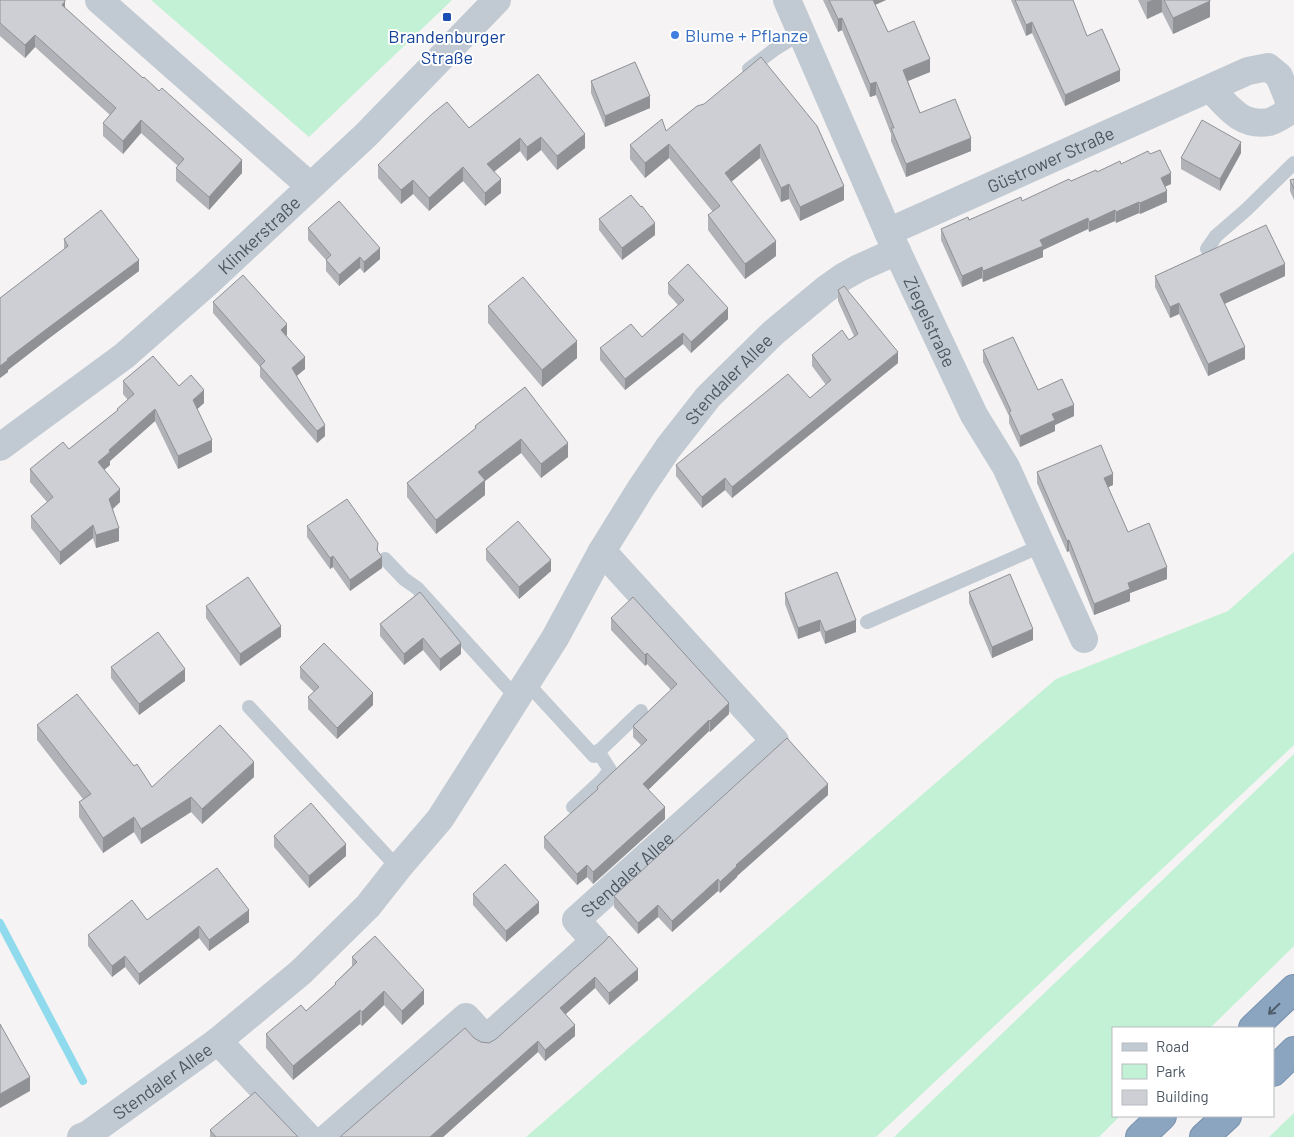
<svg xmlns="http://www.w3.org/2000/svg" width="1294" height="1137" viewBox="0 0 1294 1137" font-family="Barlow,sans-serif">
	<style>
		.green { fill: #c3f1d5 }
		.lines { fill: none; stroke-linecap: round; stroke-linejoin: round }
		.stream { stroke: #90daee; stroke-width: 8 }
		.motorway-casing { stroke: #7690ad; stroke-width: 30 }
		.service { stroke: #c1cad2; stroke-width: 14 }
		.minor { stroke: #c1cad2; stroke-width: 28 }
		.motorway { stroke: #8ba5c1; stroke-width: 28 }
		.wall { fill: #b0b2b7 }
		.shaded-wall { fill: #909195 }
		.building { fill: #cdcfd5; stroke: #909195 }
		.oneway { stroke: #505e6b }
		.transit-dot { fill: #1a4fb4; stroke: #fff; stroke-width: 2 }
		.shop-dot { fill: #3f7fe0; stroke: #fff; stroke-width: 2 }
		.labels { text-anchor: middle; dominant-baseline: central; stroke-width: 4; stroke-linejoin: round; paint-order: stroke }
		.shop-label { font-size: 18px; fill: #366cbe; stroke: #fff; text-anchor: start }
		.transit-label { font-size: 18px; fill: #164399; stroke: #fff }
		.street-label { font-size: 18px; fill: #4a5661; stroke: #fff }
	</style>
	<rect width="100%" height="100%" fill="#f5f3f3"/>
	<g class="green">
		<polygon points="151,0 452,0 309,137"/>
		<polygon points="1294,552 1294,745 876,1137 526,1137 1056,679 1228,611"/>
		<polygon points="1294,754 1294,946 1210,1028 1113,1028 1113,1116 1120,1116 1099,1137 894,1137"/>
		<polygon points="1294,1113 1294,1137 1269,1137"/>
	</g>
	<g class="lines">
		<polyline class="stream" points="0,923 83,1081"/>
		<defs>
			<g id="motorway">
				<polyline points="1253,1028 1294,989"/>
				<polyline points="1273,1072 1294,1051"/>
				<polyline points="1140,1137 1162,1116"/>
				<polyline points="1204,1137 1227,1116"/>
			</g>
		</defs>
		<use href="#motorway" class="motorway-casing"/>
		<g class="service">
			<polyline points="749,69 775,49 801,33"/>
			<polyline points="1207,249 1216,236 1246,210 1294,163"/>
			<polyline points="385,559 404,579 417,588 517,698"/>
			<polyline points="867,622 1041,546"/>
			<polyline points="527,683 594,756 641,711"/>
			<polyline points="249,707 398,868"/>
			<polyline points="573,807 602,780 610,770 598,751"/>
		</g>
		<g class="minor">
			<polyline points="99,0 310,186"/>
			<path id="s1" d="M787 0 888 232 974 415 1006 467 1084 639"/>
			<path id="s2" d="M888 232 1210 88 1248 71 1268 67 1279 76 1288 98 1290 111C1284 114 1276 120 1269 122 1241 127 1227 106 1210 88"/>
			<path id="s3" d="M0 447 124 356 206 284 366 135 497 0"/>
			<polyline points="218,1041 308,1137"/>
			<path id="s4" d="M81 1137 87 1135 218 1041 301 972 368 906 398 868 440 819 555 638 602 551 641 488 668 448 708 397 773 333 826 289 843 277 859 268 897 251"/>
			<path id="s5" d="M328 1137 466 1017 486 1039 595 941 576 920 775 741 602 551"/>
		</g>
		<use href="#motorway" class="motorway"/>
	</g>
	<g class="wall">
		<polygon points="0,0 65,8 242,173 209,210 176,181 176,168 178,166 141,133 123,154 103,136 103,123 110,115 35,47 25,58 0,36"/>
		<polygon points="823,0 886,0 875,5 888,32 930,72 908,81 920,113 971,151 906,177 891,141 891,134 876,95 870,97 842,30 838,32"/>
		<polygon points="1011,0 1073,0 1087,36 1120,81 1065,106 1032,33 1026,36"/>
		<polygon points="1138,0 1210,0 1210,17 1173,34 1162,12 1147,19"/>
		<polygon points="538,74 585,148 557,170 541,150 527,161 520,151 494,172 501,193 485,206 463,181 429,211 413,194 401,204 378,178 378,165 469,128"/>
		<polygon points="591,81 650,108 605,127 591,93"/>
		<polygon points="704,104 844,200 800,221 789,199 781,202 760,158 731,182 776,256 745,279 708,230 708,215 713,212 669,158 645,178 630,159 630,145 666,131"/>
		<polygon points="1241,153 1220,191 1181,169 1181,158"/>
		<polygon points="1150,154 1171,184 1165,187 1167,202 1140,214 1139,213 1116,223 1115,221 1089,232 1088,229 1043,250 1043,257 983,282 982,278 962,287 941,240 941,229 1022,201 1071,181"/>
		<polygon points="1294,179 1294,200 1290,191 1290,180"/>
		<polygon points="599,219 655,235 622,260 599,230"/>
		<polygon points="308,228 380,259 364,273 360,268 339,286 326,271 326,260 308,240"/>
		<polygon points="64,239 139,271 48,339 8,370 8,372 0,378 64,249"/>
		<polygon points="1195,258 1285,276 1224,304 1245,359 1208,376 1179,314 1170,318 1155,287 1155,276"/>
		<polygon points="668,283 728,319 691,353 683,344 625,390 600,360 600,348 642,337 678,305 668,294"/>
		<polygon points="838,290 898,363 732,498 725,490 702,508 676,476 676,465 810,398 826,385 812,366 812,355 849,340 854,336 838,301"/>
		<polygon points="213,302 287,335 286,336 305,369 296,376 325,436 317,443 260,377 260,367 213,313"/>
		<polygon points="488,306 577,358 542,387 488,323"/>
		<polygon points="983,350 1038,390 1074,416 1055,425 1055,431 1020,447 1009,423 1009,416 983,362"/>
		<polygon points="123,381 179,386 204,403 197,409 212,452 178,469 155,421 110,461 110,465 104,470 120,502 113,509 119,541 96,548 93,538 60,565 31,528 31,516 47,502 30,482 30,469 69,449 117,411 117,409 128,400 123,394"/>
		<polygon points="525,387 568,457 541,478 521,453 485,481 485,495 436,534 407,497 407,483 475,429 475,426"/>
		<polygon points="1037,472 1113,485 1108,487 1128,532 1167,579 1130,593 1130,601 1094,615 1069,551 1067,552 1037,483"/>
		<polygon points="307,526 378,552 382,568 350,591 333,567 330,569 307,537"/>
		<polygon points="486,549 551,571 519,599 486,560"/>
		<polygon points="420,592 461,654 440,671 423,650 404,665 380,636 380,624"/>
		<polygon points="969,592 1033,640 992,658 969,603"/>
		<polygon points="785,593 856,632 825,644 820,631 798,639 785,604"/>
		<polygon points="206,606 281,637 240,666 206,618"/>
		<polygon points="611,618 729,714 710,732 709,731 648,790 665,819 593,884 587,877 577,885 544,848 544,837 597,790 597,787 641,745 633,737 633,726 671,690 647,664 645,666 611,630"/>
		<polygon points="111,667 185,681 139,715 111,678"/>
		<polygon points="300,667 373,705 337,739 308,709 308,697 314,692 300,678"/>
		<polygon points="37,725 134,766 152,787 254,777 202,824 191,812 141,844 134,832 103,853 79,817 79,802 83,799 37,740"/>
		<polygon points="828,795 737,876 737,877 720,893 718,891 672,932 658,917 638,934 614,907 614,896"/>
		<polygon points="274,836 346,856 309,888 274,847"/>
		<polygon points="473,894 539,913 506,942 473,905"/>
		<polygon points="147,920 249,922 209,951 199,938 139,985 125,967 112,977 88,946 88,935"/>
		<polygon points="605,941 638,980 609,1005 595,988 566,1014 575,1036 545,1061 538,1052 443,1137 340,1137 474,1038 481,1042 489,1043 496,1039"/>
		<polygon points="352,957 424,1004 402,1025 384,1005 362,1026 360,1024 293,1080 266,1048 266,1034 306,1011 335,985 335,983 352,966"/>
		<polygon points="210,1130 298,1137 210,1137"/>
	</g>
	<g class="shaded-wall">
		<polygon points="870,0 886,0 870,7"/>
		<polygon points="1152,0 1162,0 1162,12 1147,19 1147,2"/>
		<polygon points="65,1 65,13 62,5"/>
		<polygon points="1210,1 1210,17 1173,34 1173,18"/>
		<polygon points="842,18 842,30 838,32 838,19"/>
		<polygon points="1032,22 1032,33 1026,36 1026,25"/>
		<polygon points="35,35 35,47 25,58 25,45"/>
		<polygon points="930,59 930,72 903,83 903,70"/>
		<polygon points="1120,70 1120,81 1065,106 1065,95"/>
		<polygon points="876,82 876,95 870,97 870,84"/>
		<polygon points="650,96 650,108 605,127 605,116"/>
		<polygon points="141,120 141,133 123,154 123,141"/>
		<polygon points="585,134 585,148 557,170 557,156"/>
		<polygon points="541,137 541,150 527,161 527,147"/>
		<polygon points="520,138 520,151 487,177 487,164"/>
		<polygon points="971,138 971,151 906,177 906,164"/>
		<polygon points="1241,142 1241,153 1220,191 1220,179"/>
		<polygon points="669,144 669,158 645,178 645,163"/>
		<polygon points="760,144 760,158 725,187 725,173"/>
		<polygon points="242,160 242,173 209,210 209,197"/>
		<polygon points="463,167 463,181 429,211 429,198"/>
		<polygon points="1171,173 1171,184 1161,188 1161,178"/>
		<polygon points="501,179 501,193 485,206 485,193"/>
		<polygon points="413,180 413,194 401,204 401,190"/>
		<polygon points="789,184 789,199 781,202 781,188"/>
		<polygon points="844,186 844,200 800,221 800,207"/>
		<polygon points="1167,191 1167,202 1140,214 1140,203"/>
		<polygon points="1139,202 1139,213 1116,223 1116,212"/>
		<polygon points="1115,210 1115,221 1089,232 1089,222"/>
		<polygon points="1088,218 1088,229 1043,250 1043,257 983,282 983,271 1040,240"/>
		<polygon points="655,223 655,235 622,260 622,248"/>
		<polygon points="776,241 776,256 745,279 745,264"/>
		<polygon points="380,248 380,259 364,273 364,262"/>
		<polygon points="360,257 360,268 339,286 339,275"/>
		<polygon points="139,260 139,271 48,339 8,370 8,372 0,378 0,366 7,359 48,328"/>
		<polygon points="1285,264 1285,276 1220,306 1220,294"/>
		<polygon points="982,267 982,278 962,287 962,276"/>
		<polygon points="1179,303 1179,314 1170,318 1170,307"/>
		<polygon points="728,308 728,319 691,353 691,342"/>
		<polygon points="287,324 287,335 281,341 281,330"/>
		<polygon points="683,333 683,344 625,390 625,379"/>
		<polygon points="577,341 577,358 542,387 542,370"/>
		<polygon points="1245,347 1245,359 1208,376 1208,364"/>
		<polygon points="898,352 898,363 732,498 732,487"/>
		<polygon points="305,357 305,369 292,380 292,368"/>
		<polygon points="204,390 204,403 193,413 193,400"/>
		<polygon points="1074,405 1074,416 1055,425 1055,431 1020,447 1020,436 1052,414"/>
		<polygon points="155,409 155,421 110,461 110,465 98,475 98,462 109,450"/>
		<polygon points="325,425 325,436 317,443 317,431"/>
		<polygon points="521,439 521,453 485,481 485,495 436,534 436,520 478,472"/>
		<polygon points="212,440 212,452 178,469 178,456"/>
		<polygon points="568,443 568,457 541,478 541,464"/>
		<polygon points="1113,474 1113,485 1104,489 1104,478"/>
		<polygon points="725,478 725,490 702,508 702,497"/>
		<polygon points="120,489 120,502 109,512 109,499"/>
		<polygon points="93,525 93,538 60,565 60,552"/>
		<polygon points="119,528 119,541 96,548 96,535"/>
		<polygon points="1069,540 1069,551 1067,552 1067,541"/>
		<polygon points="378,543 378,554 382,557 382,568 350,591 350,580 377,550"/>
		<polygon points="333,556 333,567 330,569 330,558"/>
		<polygon points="551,560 551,571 519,599 519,587"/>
		<polygon points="1167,567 1167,579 1130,593 1130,601 1094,615 1094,604 1128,583"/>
		<polygon points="820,620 820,631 798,639 798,628"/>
		<polygon points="856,620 856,632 825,644 825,632"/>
		<polygon points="281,626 281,637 240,666 240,654"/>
		<polygon points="1033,629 1033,640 992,658 992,647"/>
		<polygon points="423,638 423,650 404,665 404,654"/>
		<polygon points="461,643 461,654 440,671 440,659"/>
		<polygon points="647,653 647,664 645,666 645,655"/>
		<polygon points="185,669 185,681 139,715 139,704"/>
		<polygon points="373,693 373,705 337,739 337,728"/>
		<polygon points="729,703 729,714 710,732 710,721"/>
		<polygon points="709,720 709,731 643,795 643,784"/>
		<polygon points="254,762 254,777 202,824 202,809"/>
		<polygon points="828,784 828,795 737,876 737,877 720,893 720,882 736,865"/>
		<polygon points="191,797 191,812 141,844 141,829"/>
		<polygon points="665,807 665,819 593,884 593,872"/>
		<polygon points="134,817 134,832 103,853 103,838"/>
		<polygon points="346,844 346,856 309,888 309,876"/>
		<polygon points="587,865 587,877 577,885 577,874"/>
		<polygon points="718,879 718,891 672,932 672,921"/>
		<polygon points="539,902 539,913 506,942 506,931"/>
		<polygon points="658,905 658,917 638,934 638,923"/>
		<polygon points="249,910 249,922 209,951 209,940"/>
		<polygon points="199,926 199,938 139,985 139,974"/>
		<polygon points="125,956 125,967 112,977 112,966"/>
		<polygon points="638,969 638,980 609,1005 609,993"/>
		<polygon points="595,977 595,988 560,1019 560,1008"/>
		<polygon points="424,990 424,1004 402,1025 402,1011"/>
		<polygon points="384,991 384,1005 362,1026 362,1012"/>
		<polygon points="360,1010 360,1024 293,1080 293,1066"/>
		<polygon points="575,1025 575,1036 545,1061 545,1050"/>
		<polygon points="538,1041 538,1052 443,1137 430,1137"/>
		<polygon points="30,1077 30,1091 0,1108 0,1094"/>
	</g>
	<g class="building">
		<polygon points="0,0 65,0 65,1 62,5 143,78 144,77 159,91 162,88 242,160 209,197 176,168 184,159 141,120 123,141 103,123 116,108 35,35 25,45 0,23"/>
		<polygon points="829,0 873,0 888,32 914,21 930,59 903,70 920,113 955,99 971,138 906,164 891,128 894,128 876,82 870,84 842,18 838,19"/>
		<polygon points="1015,0 1073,0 1087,36 1102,29 1120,70 1065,95 1032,22 1026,25"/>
		<polygon points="1164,0 1210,0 1210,1 1173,18"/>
		<polygon points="761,57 817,126 844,186 800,207 789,184 781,188 760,144 725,173 776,241 745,264 708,215 720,206 669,144 645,163 630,145 662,119 666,131 697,106 704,104"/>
		<polygon points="635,62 650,96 605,116 591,81"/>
		<polygon points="538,74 585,134 557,156 541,137 527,147 520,138 487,164 501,179 485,193 463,167 429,198 413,180 401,190 378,165 432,114 447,102 469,128"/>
		<polygon points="1202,120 1241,142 1220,179 1181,158"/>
		<polygon points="1160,150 1171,173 1161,178 1167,191 1140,203 1139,202 1116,212 1115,210 1089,222 1088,218 1040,240 1043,246 983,271 982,267 962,276 941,229 968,217 969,220 1021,197 1022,201 1069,179 1071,181 1096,170 1097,172 1120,161 1121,164 1148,151 1150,154"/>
		<polygon points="1294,179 1294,189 1290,180"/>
		<polygon points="631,195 641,207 642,206 655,223 622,248 599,219"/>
		<polygon points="339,201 380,248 364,262 360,257 339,275 326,260 331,255 308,228"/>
		<polygon points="101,210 139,260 48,328 7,359 8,360 0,366 0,298 68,246 64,239"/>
		<polygon points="1266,225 1285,264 1220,294 1245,347 1208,364 1179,303 1170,307 1155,276"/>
		<polygon points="688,264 728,308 691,342 683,333 625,379 600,348 631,324 642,337 684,300 668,283"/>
		<polygon points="243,275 287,324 281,330 305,357 292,368 325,425 317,431 260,366 265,361 213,302"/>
		<polygon points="523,277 577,341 542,370 488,306"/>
		<polygon points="844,286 898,352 732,487 725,478 702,497 676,465 788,374 810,398 831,380 812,355 842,330 849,340 858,334 838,290"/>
		<polygon points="1013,337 1038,390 1062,379 1074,405 1052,414 1055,420 1020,436 1009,412 1011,411 983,350"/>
		<polygon points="153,356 179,386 191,375 204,390 193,400 212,440 178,456 155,409 109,450 110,452 98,462 120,489 109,499 119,528 96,535 93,525 60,552 31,516 53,497 30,469 63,442 69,449 118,410 117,409 134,394 123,381"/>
		<polygon points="525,387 568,443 541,464 521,439 478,472 485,480 436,520 407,483 476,428 475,426"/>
		<polygon points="1101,445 1113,474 1104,478 1128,532 1149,523 1167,567 1128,583 1130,589 1094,604 1069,540 1067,541 1037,472"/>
		<polygon points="347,499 378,543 377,550 382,557 350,580 333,556 330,558 307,526"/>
		<polygon points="518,521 551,560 519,587 486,549"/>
		<polygon points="837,572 856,620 825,632 820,620 798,628 785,593"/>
		<polygon points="1010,574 1033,629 992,647 969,592"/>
		<polygon points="248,577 281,626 240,654 206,606"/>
		<polygon points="420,592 461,643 440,659 423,638 404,654 380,624"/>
		<polygon points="633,597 729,703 710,721 709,720 643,784 665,807 593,872 587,865 577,874 544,837 598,789 597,787 647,740 633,726 677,684 647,653 645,655 611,618"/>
		<polygon points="158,632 185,669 139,704 111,667"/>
		<polygon points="324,643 373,693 337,728 308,697 319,687 300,667"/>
		<polygon points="77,694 134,766 137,764 152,787 220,725 254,762 202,809 191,797 141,829 134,817 103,838 79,802 91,794 37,725"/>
		<polygon points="787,738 828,784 736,865 737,866 720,882 718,879 672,921 658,905 638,923 614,896"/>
		<polygon points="311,803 346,844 309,876 274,836"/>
		<polygon points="505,864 539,902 506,931 473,894"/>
		<polygon points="217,868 249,910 209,940 199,926 139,974 125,956 112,966 88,935 132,900 147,920"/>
		<polygon points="375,936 424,990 402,1011 384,991 362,1012 360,1010 293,1066 266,1034 301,1005 306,1011 336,984 335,983 357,962 352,957"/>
		<polygon points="609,936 638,969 609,993 595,977 560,1008 575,1025 545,1050 538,1041 430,1137 340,1137 465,1028 474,1038 481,1042 489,1043 496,1039 605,941"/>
		<polygon points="0,1024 30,1077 0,1094"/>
		<polygon points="255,1092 297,1136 298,1137 216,1137 210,1130"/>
	</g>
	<defs><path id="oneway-shaft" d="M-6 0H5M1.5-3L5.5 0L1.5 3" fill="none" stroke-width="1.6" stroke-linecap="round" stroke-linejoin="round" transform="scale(1.25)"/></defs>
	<use class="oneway" href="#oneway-shaft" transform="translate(1274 1009) rotate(136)"/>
	<rect class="transit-dot" x="442" y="12" width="10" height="10" rx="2.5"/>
	<circle class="shop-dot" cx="675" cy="35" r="5"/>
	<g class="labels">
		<g class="shop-label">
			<text x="685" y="35">Blume + Pflanze</text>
		</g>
		<g class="transit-label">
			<text x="447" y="36">Brandenburger<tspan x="447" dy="21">Straße</tspan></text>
		</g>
		<g class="street-label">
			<text stroke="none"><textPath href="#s2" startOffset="178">Güstrower Straße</textPath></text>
			<text stroke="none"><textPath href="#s3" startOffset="335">Klinkerstraße</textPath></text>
			<text stroke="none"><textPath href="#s1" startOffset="352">Ziegelstraße</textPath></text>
			<text stroke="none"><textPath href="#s4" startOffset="1010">Stendaler Allee</textPath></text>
			<text stroke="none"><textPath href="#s5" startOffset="456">Stendaler Allee</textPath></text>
			<text stroke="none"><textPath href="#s4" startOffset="99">Stendaler Allee</textPath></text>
		</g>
	</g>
	<rect x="1112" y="1027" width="162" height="90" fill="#ffffff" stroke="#b7bbc0"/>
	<rect x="1122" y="1043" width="25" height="8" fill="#c1cad2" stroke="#b7bbc0"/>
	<text x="1156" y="1052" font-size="15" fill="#4a5661">Road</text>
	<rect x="1122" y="1064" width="25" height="15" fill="#c3f1d5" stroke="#b7bbc0"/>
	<text x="1156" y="1077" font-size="15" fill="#4a5661">Park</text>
	<rect x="1122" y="1090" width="25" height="15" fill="#cdcfd5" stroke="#b7bbc0"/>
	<text x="1156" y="1102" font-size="15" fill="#4a5661">Building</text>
</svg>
